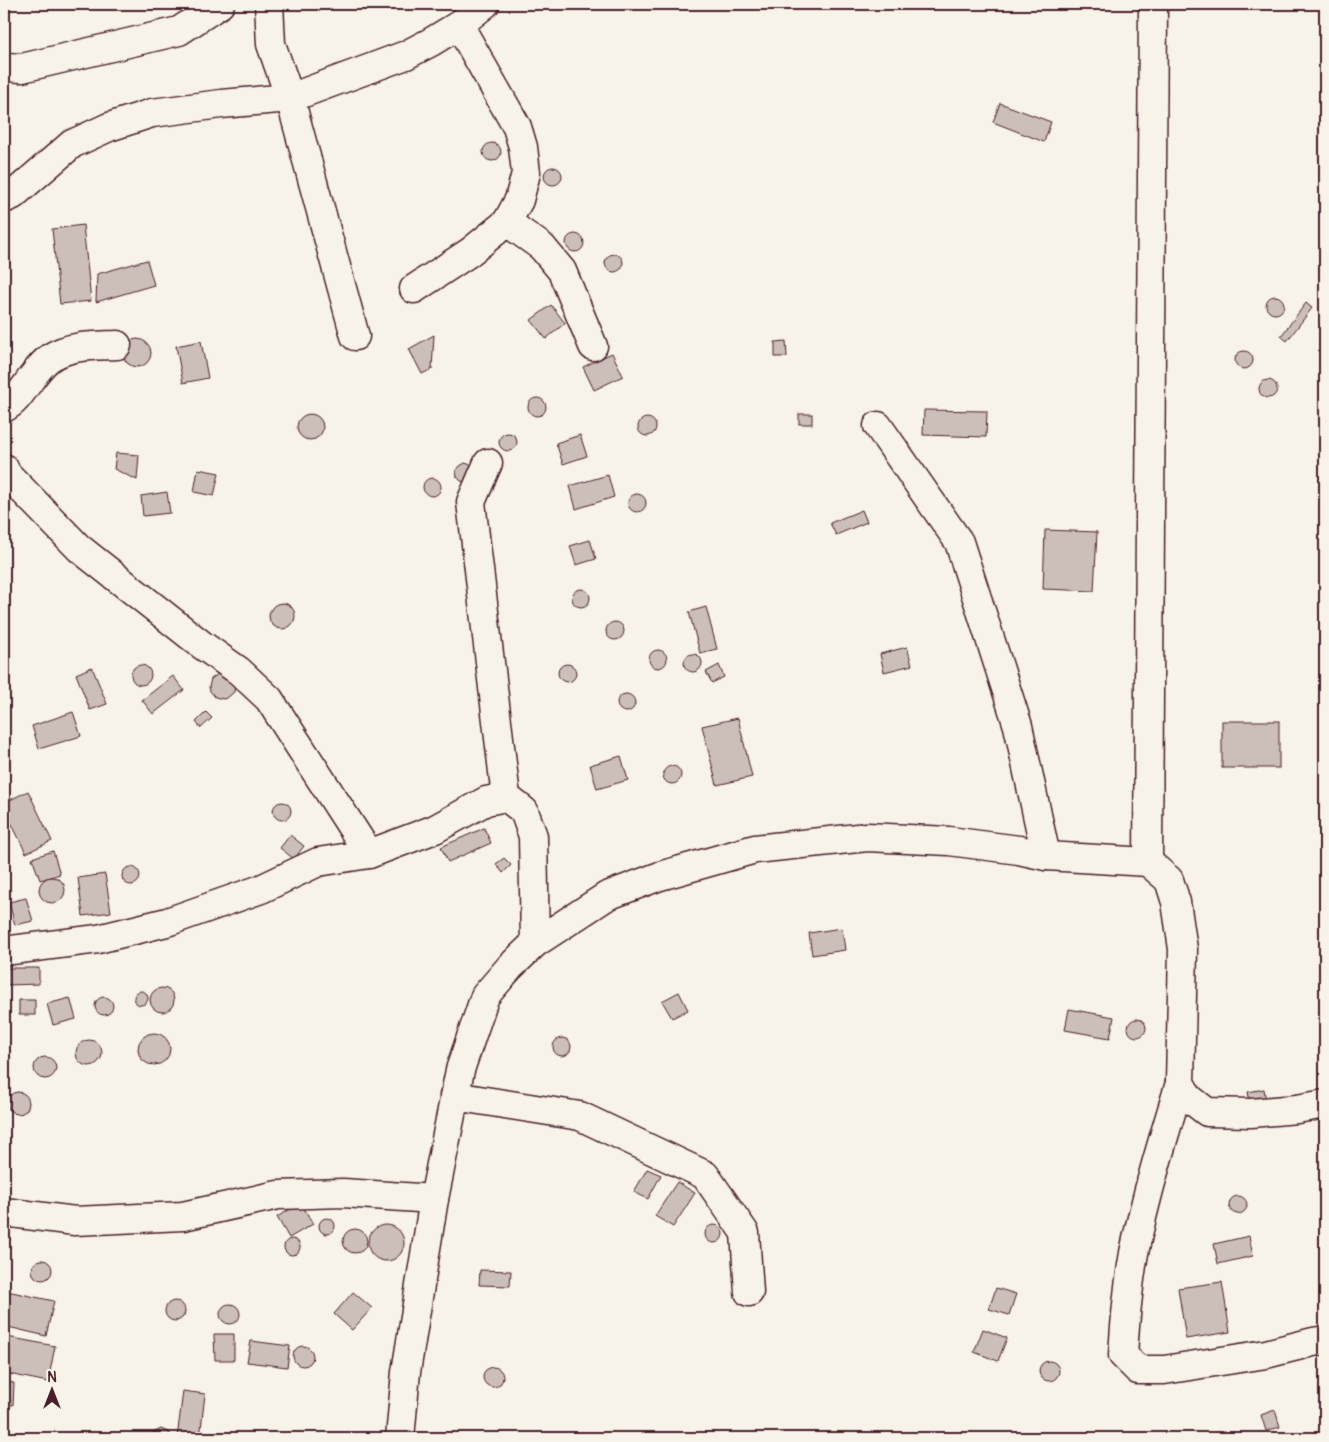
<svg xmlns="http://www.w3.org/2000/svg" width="1329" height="1442" viewBox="0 0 1329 1442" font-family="Pangolin,sans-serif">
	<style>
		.building { fill: #ccbfb9; stroke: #4a1f2b }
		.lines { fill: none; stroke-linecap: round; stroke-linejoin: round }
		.street-casing { stroke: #4a1f2b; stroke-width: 31 }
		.street { stroke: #f7f3e8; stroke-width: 28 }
	</style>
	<rect width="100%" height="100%" fill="#f7f3e8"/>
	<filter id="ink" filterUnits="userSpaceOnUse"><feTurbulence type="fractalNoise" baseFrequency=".02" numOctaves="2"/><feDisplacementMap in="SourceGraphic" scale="10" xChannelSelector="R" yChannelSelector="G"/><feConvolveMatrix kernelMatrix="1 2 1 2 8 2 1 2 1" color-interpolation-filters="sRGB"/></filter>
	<g filter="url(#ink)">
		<g class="building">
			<polygon points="1000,103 1051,122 1044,142 993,122"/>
			<circle cx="492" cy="152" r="9"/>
			<circle cx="553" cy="176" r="9"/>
			<polygon points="83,225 91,301 60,304 52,229"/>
			<circle cx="575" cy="243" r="9"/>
			<circle cx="614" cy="263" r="9"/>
			<polygon points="147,260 154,285 96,302 97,274"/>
			<circle cx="1275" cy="305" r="9"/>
			<polygon points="1306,303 1312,308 1287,341 1281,336"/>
			<polygon points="551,305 565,323 546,339 531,320"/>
			<polygon points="434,335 432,369 422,374 409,349"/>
			<circle cx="137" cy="353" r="14"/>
			<polygon points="201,341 208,378 183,383 176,346"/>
			<polygon points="786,341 787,357 775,357 775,342"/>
			<circle cx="1244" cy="360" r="9"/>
			<polygon points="612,353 623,376 594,390 583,367"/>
			<circle cx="1268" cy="389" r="9"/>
			<circle cx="537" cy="407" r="9"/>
			<polygon points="924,410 987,411 986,437 923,435"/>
			<circle cx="310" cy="427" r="13"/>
			<rect x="799" y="414" width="13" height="10"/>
			<circle cx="647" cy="427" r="9"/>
			<circle cx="508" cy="442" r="9"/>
			<polygon points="580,435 587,456 563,464 556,443"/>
			<polygon points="116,453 139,455 137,480 114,469"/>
			<polygon points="465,463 471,465 475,469 467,483 461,481 457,477 456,471 460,466"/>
			<polygon points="198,469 219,473 214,496 194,492"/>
			<polygon points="608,475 614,497 576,509 570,486"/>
			<circle cx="432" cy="487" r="9"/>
			<polygon points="167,492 170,513 143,516 141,496"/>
			<circle cx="637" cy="503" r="9"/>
			<polygon points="862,510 867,522 836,535 830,523"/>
			<polygon points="1045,530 1097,532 1094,591 1043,589"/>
			<polygon points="590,540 596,559 576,565 570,546"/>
			<circle cx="581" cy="598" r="9"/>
			<circle cx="282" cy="616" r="13"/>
			<polygon points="706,607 717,649 700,653 689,612"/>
			<circle cx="615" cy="631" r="9"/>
			<polygon points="907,647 912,665 884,672 880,654"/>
			<circle cx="658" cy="659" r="9"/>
			<circle cx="693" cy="663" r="9"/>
			<circle cx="567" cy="673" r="9"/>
			<polygon points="719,665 724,677 712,683 706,672"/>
			<circle cx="141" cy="675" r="10"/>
			<polygon points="92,667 107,704 90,710 76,674"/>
			<polygon points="218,674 222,674 235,684 234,692 227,698 223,699 215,697 210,691 209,687 211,679"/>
			<polygon points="173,676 184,690 153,714 142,700"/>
			<circle cx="626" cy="703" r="9"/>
			<polygon points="73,712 81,736 39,749 32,726"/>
			<polygon points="206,712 212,718 201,728 196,722"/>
			<polygon points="738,718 752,777 717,785 702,726"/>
			<rect x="1222" y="721" width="57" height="47"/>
			<polygon points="621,756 628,780 597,789 590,765"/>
			<circle cx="672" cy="775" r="9"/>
			<polygon points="28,791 52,841 26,853 4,808 4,803"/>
			<circle cx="282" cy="811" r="9"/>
			<polygon points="484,828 491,843 448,862 441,847"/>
			<polygon points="290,835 304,846 294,859 280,848"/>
			<polygon points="53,851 60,874 40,880 32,858"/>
			<polygon points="504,858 511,865 503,873 496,864"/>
			<circle cx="131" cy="876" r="9"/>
			<polygon points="105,874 111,912 83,916 78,878"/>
			<circle cx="52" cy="890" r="13"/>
			<polygon points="26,898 33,921 15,925 9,902"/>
			<polygon points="842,928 845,950 812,955 809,933"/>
			<polygon points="7,968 39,968 39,984 7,985"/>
			<circle cx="162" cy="1000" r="12"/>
			<circle cx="141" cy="998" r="7"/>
			<polygon points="679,992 688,1010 672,1018 662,1001"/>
			<circle cx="104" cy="1006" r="9"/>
			<polygon points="70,998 76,1019 53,1025 47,1004"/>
			<rect x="19" y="1000" width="16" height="15"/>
			<polygon points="1069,1009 1114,1017 1110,1038 1065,1030"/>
			<circle cx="1137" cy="1028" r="9"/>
			<circle cx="154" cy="1049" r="16"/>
			<circle cx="562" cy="1047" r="9"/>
			<circle cx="89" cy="1053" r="13"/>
			<circle cx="45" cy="1068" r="11"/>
			<polygon points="1264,1089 1266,1100 1250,1103 1248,1092"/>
			<circle cx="18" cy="1103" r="11"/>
			<polygon points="647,1169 661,1175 648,1199 634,1192"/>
			<polygon points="677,1182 695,1193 673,1227 655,1216"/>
			<circle cx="1238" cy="1205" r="9"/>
			<polygon points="301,1203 313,1224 289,1238 277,1217"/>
			<circle cx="327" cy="1226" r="8"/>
			<circle cx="714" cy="1234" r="9"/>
			<circle cx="386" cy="1243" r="18"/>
			<circle cx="355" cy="1241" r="12"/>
			<polygon points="1249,1236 1253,1256 1218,1264 1214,1244"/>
			<circle cx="292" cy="1247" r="8"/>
			<circle cx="42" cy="1270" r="10"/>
			<polygon points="480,1270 511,1271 510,1286 479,1285"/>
			<polygon points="1222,1282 1230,1332 1186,1339 1178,1288"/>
			<polygon points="996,1288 1016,1294 1009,1315 989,1309"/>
			<polygon points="7,1291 54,1301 46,1336 4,1326 4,1307"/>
			<polygon points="353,1292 372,1308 352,1330 334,1314"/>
			<circle cx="175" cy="1311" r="10"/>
			<circle cx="230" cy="1314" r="10"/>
			<polygon points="983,1329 1007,1338 998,1361 974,1352"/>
			<polygon points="214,1334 234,1334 234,1360 215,1360"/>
			<polygon points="7,1337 55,1346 48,1382 4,1373 4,1352"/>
			<polygon points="251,1341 290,1346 287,1367 247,1362"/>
			<circle cx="303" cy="1356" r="10"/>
			<circle cx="1049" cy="1371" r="10"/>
			<circle cx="493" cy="1377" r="10"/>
			<polygon points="4,1382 14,1383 13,1405 4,1404"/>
			<polygon points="183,1391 205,1394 200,1438 177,1438"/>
			<polygon points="1275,1410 1280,1427 1266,1431 1261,1415"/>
			<polygon points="161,1429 170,1433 171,1438 152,1438 153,1433"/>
		</g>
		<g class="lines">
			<defs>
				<g id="street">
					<polyline points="269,4 271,44 290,98 355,336"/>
					<polyline points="4,67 22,68 179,31 220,4"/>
					<polyline points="4,199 13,195 72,144 109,127 152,113 221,104 290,98 406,55 431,42 459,25 485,4"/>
					<polyline points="507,222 542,247 562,271 593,346"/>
					<polyline points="414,289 470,252 507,222 519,200 526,173 523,147 517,127 459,25"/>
					<path d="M4 408C16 402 22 391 30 380 36 372 43 362 51 357 70 345 95 346 117 345"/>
					<polyline points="878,426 959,542 1018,726 1046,856"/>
					<polyline points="488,463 471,502 506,797"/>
					<polyline points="4,468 7,474 79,548 202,645 239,671 269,699 369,854"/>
					<polyline points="1148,862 1153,4"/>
					<polyline points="4,951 98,939 167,922 261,889 318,862 369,854 435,829 486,801 506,797 524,811 533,836 535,943"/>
					<path d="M1180 1083C1163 1139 1146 1195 1134 1253 1128 1287 1125 1321 1123 1355L1138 1370H1164L1266 1354 1313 1342 1325 1340"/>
					<polyline points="454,1096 580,1116 705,1175 745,1233 749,1292"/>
					<polyline points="4,1212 75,1221 183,1216 278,1195 343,1193 434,1199"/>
					<polyline points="400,1438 406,1372 434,1199 460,1070 485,996 510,967 535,943 607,896 660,876 755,849 867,837 949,841 1019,850 1046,856 1148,862 1169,880 1176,902 1183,949 1180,1083 1189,1098 1207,1112 1251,1113 1297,1109 1325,1104"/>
				</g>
			</defs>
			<use href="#street" class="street-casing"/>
			<use href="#street" class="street"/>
		</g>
	</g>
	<rect width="1329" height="1442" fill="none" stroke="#f7f3e8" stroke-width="20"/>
	<rect x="10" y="10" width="1309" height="1422" fill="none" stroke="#4a1f2b" stroke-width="2" filter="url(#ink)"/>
	<g transform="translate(52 1390)" stroke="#f7f3e8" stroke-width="4" paint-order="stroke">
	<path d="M0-4L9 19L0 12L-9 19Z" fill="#4a1f2b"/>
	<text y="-8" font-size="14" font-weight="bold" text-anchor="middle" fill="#4a1f2b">N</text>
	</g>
</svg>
